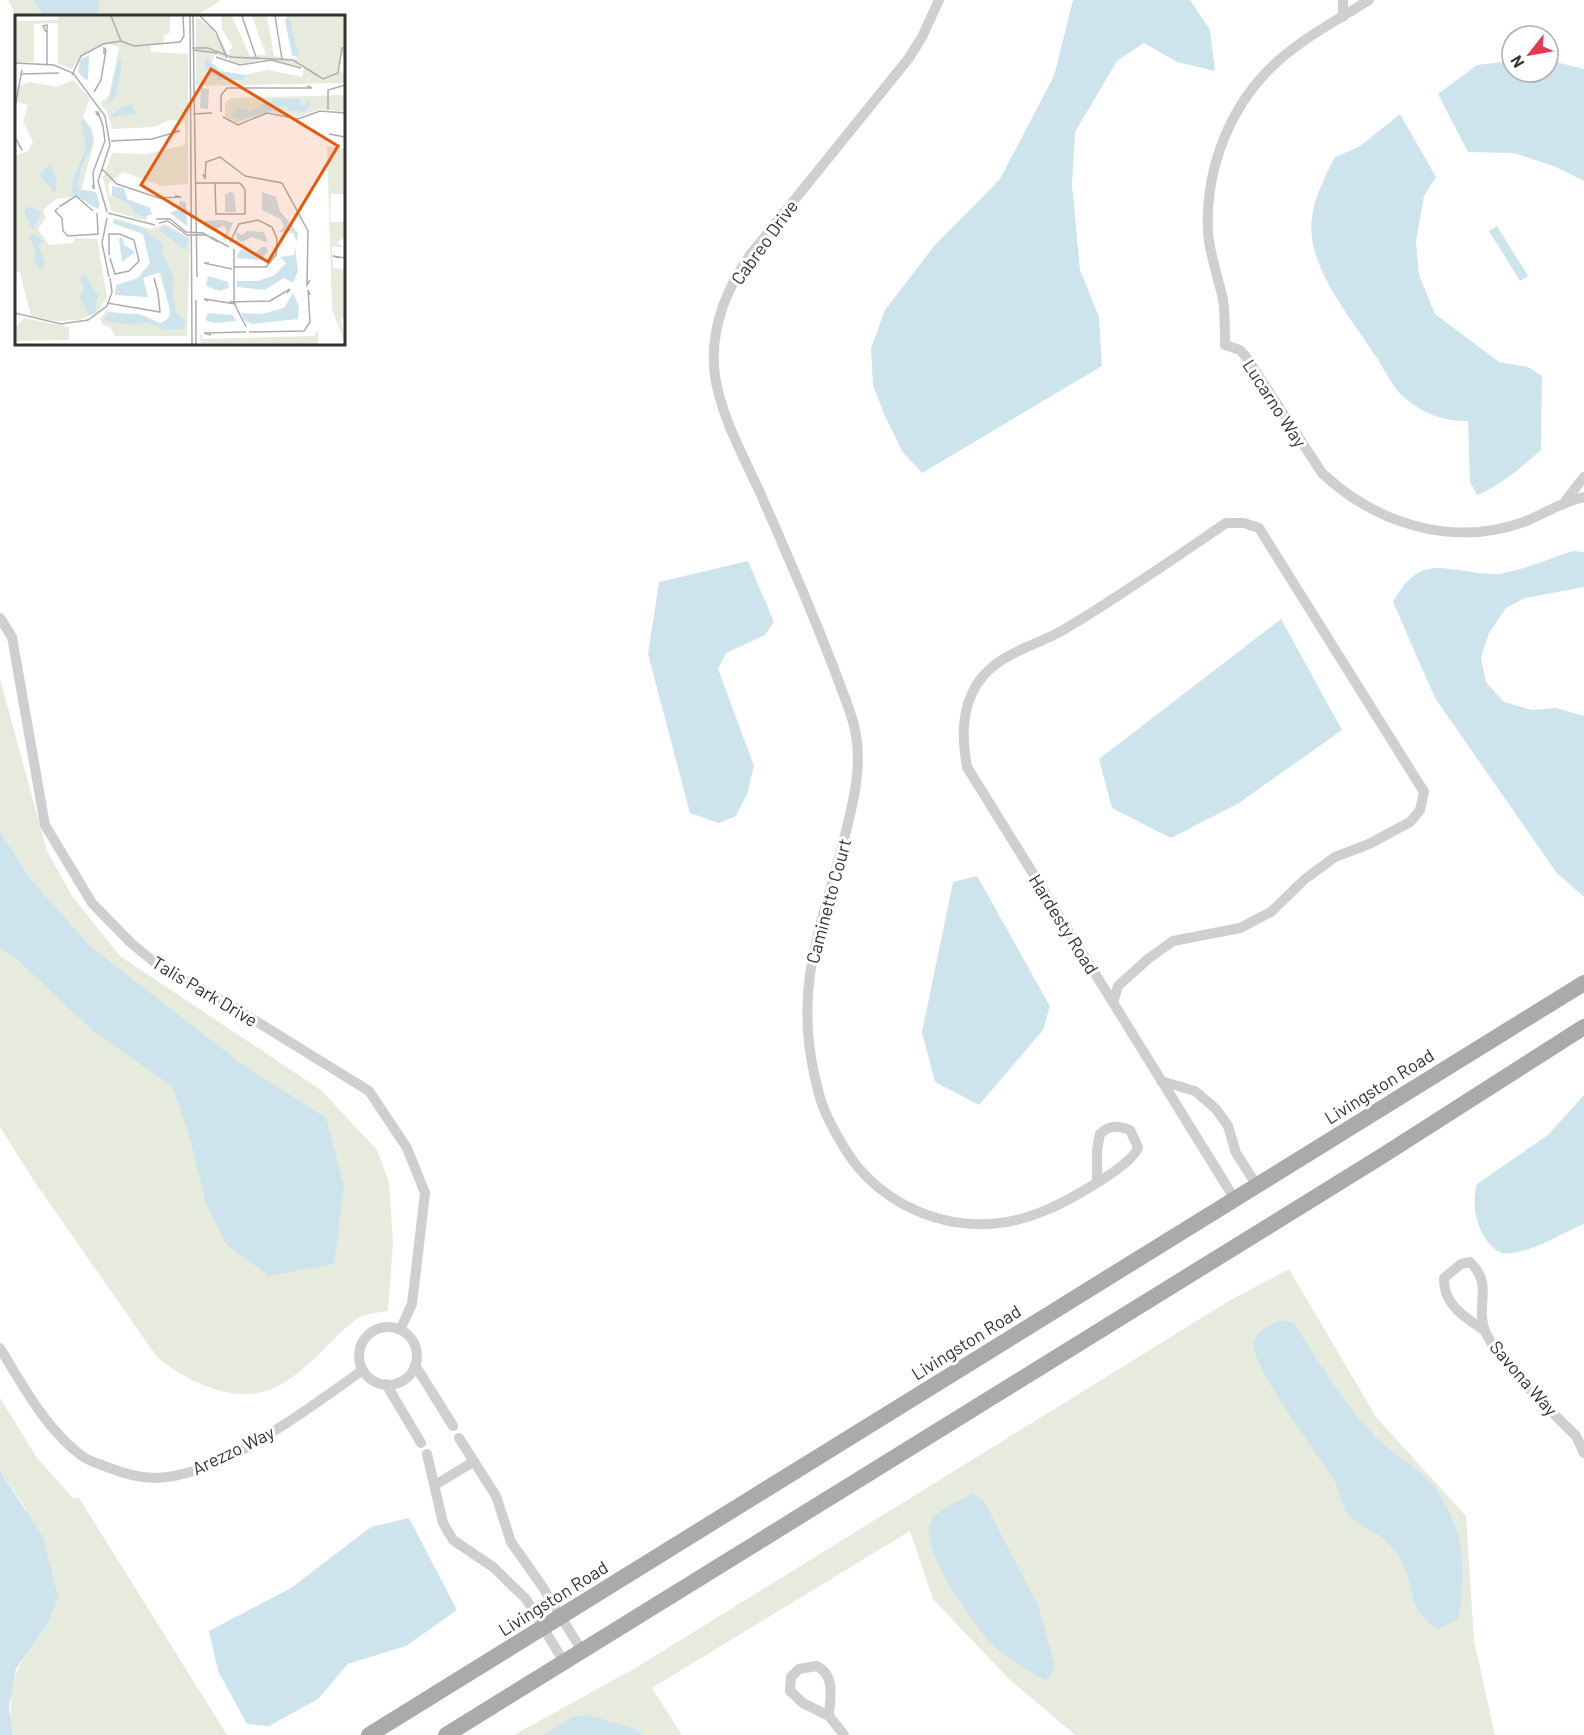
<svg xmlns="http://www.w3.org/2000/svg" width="1584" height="1735" viewBox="0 0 1584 1735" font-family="Barlow,sans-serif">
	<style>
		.green { fill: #e6ebdd }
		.water { fill: #cde4ed }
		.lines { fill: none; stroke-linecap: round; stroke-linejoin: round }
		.street { stroke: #cfcfcf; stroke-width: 10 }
		.primary { stroke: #aaa; stroke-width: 16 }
		.labels { text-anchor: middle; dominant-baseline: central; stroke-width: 6; stroke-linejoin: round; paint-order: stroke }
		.street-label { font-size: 18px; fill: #323232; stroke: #fff }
		.inset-road { fill: none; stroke: #adadad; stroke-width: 1.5 }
		.view { fill: #e8590c; fill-opacity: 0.15; stroke: #e8590c; stroke-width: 3 }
		.inset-edge { fill: none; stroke: #323232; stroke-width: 3 }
	</style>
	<rect width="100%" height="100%" fill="#fff"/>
	<g class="green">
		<polygon points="8,0 221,0 196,16 16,17"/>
		<path d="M0 679 47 851 72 896 120 956 321 1090 377 1150 389 1182 393 1243 388 1311C379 1313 365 1313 357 1319 330 1338 310 1369 280 1385 240 1408 189 1383 157 1357L34 1181 0 1127Z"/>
		<polygon points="1289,1269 1376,1417 1466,1516 1474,1640 1495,1735 1075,1735 1008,1678 933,1599 910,1531 652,1688 682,1735 514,1735 637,1667 1229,1301"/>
		<path d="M0 1398 37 1458 73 1498H79L227 1735H13C5 1678 17 1668 48 1623L26 1509 0 1471Z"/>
	</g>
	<g class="water">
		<polygon points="33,0 99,0 98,12 90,16 44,16"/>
		<polygon points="1073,0 1190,0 1210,30 1215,71 1177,62 1144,43 1117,61 1075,132 1072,185 1080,270 1099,317 1102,366 922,473 902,451 884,414 873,385 871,348 885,310 935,245 1000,179 1054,76"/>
		<polygon points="1548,60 1584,69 1584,181 1556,167 1514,153 1468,152 1438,94 1477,65 1512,61 1512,72 1548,72"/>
		<path d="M1400 114 1436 177 1424 196 1416 241 1419 275 1435 314 1499 362 1528 367 1542 376 1541 450C1521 468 1502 484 1477 495L1470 482 1468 421C1443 421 1426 415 1406 399 1394 390 1385 371 1377 358 1354 322 1319 282 1312 239 1308 208 1322 183 1335 157L1359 147Z"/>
		<polygon points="1497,226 1528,276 1520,281 1489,231"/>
		<path d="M1573 551 1584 552V587L1525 598 1506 608 1489 633 1481 658 1486 682 1504 702 1532 710 1556 708 1584 716V897L1556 872 1435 698 1393 602C1423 548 1449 575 1497 574 1516 573 1553 557 1573 551Z"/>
		<polygon points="748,561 774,622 765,635 726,653 718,669 754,766 747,794 736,816 719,823 690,813 648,654 659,582"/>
		<polygon points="1281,619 1342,730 1239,803 1171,838 1112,808 1099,759"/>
		<polygon points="0,832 31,880 90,946 239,1062 326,1118 344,1185 334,1264 269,1276 226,1244 206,1203 191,1142 173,1087 93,1031 20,962 0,948"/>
		<polygon points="977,876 1050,1006 1043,1030 979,1105 935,1082 922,1032 953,882"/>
		<path d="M1584 1095V1224C1559 1234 1528 1256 1501 1253 1478 1240 1470 1208 1477 1184L1548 1135Z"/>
		<path d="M1284 1320 1294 1323C1317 1360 1340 1398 1370 1431 1387 1451 1411 1462 1429 1481 1464 1520 1468 1571 1458 1619L1439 1629C1400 1609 1421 1574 1388 1543 1377 1531 1358 1527 1348 1514 1340 1504 1340 1488 1332 1477 1317 1453 1253 1369 1254 1345 1255 1330 1272 1323 1284 1320Z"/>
		<polygon points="0,1471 43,1537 58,1598 48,1623 16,1669 9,1706 13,1735 0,1735"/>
		<path d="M973 1494 984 1501 1039 1608 1054 1663 1053 1672 1046 1680C1028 1671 1007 1659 992 1644 975 1626 916 1545 931 1521 939 1508 960 1500 973 1494Z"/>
		<polygon points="409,1518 457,1610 406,1646 348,1664 318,1699 269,1726 247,1724 218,1671 209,1631 291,1588 371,1527"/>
		<polygon points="588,1715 632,1728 643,1735 544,1735 572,1717"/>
	</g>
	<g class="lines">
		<g class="street">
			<path d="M939 0 922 37 909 58 750 255C725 291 709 332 715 376 721 417 745 459 762 497 793 568 824 639 850 712 864 750 857 788 847 827 826 917 793 978 814 1073 818 1091 821 1106 830 1122 848 1158 865 1182 901 1203 946 1228 996 1231 1044 1211 1064 1203 1133 1166 1138 1147L1130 1130C1118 1125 1109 1125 1100 1134L1097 1150V1181"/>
			<polyline points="1343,0 1343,17"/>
			<path d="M1369 0C1339 19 1305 37 1278 61 1230 104 1205 168 1208 233 1210 256 1218 277 1223 299 1225 314 1225 330 1225 345L1240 350 1247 358 1322 473C1375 523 1450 547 1521 523 1543 515 1561 502 1584 497"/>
			<polyline points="1566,500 1584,477"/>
			<polyline points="0,618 12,637 45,825 92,903 131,943 159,966 230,1005 369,1091 407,1148 425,1193 412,1304 400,1330"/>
			<path d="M1113 1003 1118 986 1148 959 1173 941 1240 928 1271 912 1305 879 1335 857 1369 844 1410 822 1420 810 1424 792 1259 528 1244 523H1226C1173 559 1120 596 1065 629 1035 647 998 652 977 684 961 710 962 738 967 767L1223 1180 1234 1198"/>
			<polyline points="1161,1081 1195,1091 1216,1109 1228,1126 1236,1153 1256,1184"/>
			<circle cx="388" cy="1356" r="29"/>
			<path d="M1485 1331C1465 1317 1443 1305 1444 1278L1461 1264 1470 1262C1494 1285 1475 1304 1485 1331 1497 1360 1552 1412 1576 1436L1584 1453"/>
			<path d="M0 1348C23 1386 46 1429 82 1456 89 1461 99 1464 107 1467 122 1473 139 1478 155 1478 221 1477 310 1407 363 1370"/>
			<polyline points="415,1365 453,1426"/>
			<polyline points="386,1384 421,1443"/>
			<polyline points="459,1438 496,1496 511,1542 542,1586 582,1651"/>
			<polyline points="427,1454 443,1523 453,1540 493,1567 526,1599 564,1662"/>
			<polyline points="435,1485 473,1462"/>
			<path d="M829 1716C830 1698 836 1676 817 1666L799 1669 791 1677 790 1691 803 1703 829 1716 844 1735"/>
		</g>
		<g class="primary">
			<polyline points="369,1735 1584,983"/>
			<polyline points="446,1735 1382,1156 1584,1027"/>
		</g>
	</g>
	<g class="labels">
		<g class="street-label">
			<text transform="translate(764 242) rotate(-54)">Cabreo Drive</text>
			<text transform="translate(1275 403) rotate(57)">Lucarno Way</text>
			<text transform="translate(828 901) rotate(-75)">Caminetto Court</text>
			<text transform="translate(1064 924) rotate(58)">Hardesty Road</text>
			<text transform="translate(205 991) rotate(31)">Talis Park Drive</text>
			<text transform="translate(1379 1086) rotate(-32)">Livingston Road</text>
			<text transform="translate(966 1342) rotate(-32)">Livingston Road</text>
			<text transform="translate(1524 1378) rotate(49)">Savona Way</text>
			<text transform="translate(233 1450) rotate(-26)">Arezzo Way</text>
			<text transform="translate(553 1598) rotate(-32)">Livingston Road</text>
		</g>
	</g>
	<g transform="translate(15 15)">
		<rect width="330" height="330" fill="#fff"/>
		<path d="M43 1H155V17L149 21 148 30H136V37L173 39V169L147 171 108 157 93 169 94 180 132 199 131 206 96 196 88 163 97 138 132 139 170 130V105H154L139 112 97 114 92 97 85 88 94 81 104 32 92 28 67 41 56 54 43 48V8L19 9V47L0 48V6L43 5ZM181 1 198 15 212 36V44L200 39 198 46 188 49 208 66 229 65 230 60 253 55 287 62 289 52 249 44 228 49 214 47V35L218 32 207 14 206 1H217L235 41 251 40 237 1H252L259 41 276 44 284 43 273 1H330V41L326 40 324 55 330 60V68L181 71ZM58 65 75 83 68 102 77 114 79 127 65 181 41 184 28 195 31 203 23 214 34 230 58 228 60 223 82 224 92 282 82 298 64 305 41 306 16 301 5 257H0V141L13 136 18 127 8 106 13 90 2 87 4 71 14 67 42 72ZM330 80V97L305 94 283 102 254 97 222 108 210 102V88L216 83ZM312 131 330 134V179H316L315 207H330V223L322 227 328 232H317L318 253 330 254V304H326L330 328 317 295ZM99 203 135 214 150 209 175 223 172 321H100L95 312 88 310 85 304 91 296 131 301 145 308 153 304 155 293 135 229 126 216 98 206ZM9 303 54 312V325L0 326V313ZM184 316 188 324 299 321 303 316V329L186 328Z" fill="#e6ebdd"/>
		<path d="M273 1 276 9 284 43 277 40 270 6ZM74 40 73 64 71 65 63 57 65 45ZM104 42 107 47 101 80 92 91ZM191 43 206 56 230 60 229 65H203L189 52ZM186 73 194 74 193 94 185 93ZM260 84H285V92L295 85 296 90 289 97 272 95V90L226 105 215 100 222 93 235 96ZM117 90 121 99 95 102 108 91ZM66 104 76 114 78 127 66 153 63 174 81 177 85 190 82 194 57 178 58 163 71 134ZM35 149 42 167 40 178 24 160ZM97 171 109 173 112 184 135 193 137 199 129 202 120 198 116 191 97 181ZM215 177 219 178 221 197H210V180ZM247 177 261 182 265 196 283 218 282 227 278 218 264 217 269 212 266 204 247 195ZM165 186 171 187 172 211 155 198 163 194ZM12 191 26 197 18 216 9 197ZM100 205 126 212 148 229 147 238 159 263 157 272 162 299 171 305 169 314 150 315 131 307 117 310 89 306 93 298 123 299 146 309 156 301 146 257 128 263 133 282 100 280 101 270 123 263 135 248 128 219 97 208ZM208 205 218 208 210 226 207 224 212 216 209 210 198 216 188 211 190 206ZM151 211 173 224 170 235 144 215ZM232 216 249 217 253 228 237 222 227 227 222 224 221 217 227 220ZM18 218 29 226 24 231 30 249 26 255 19 246 21 237 14 222ZM107 222 109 230 120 237 107 247 104 224ZM280 231 283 256 278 268 269 263 249 275 222 272V266H243L260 260 271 248 265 242 279 240ZM247 232H252L253 236 246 245 221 243 226 234 239 239ZM70 260 83 280 80 298 74 300 65 284 68 273 65 263ZM193 261 213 267 214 273 204 276 191 271ZM278 278 284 292 283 304 237 309 229 305 226 298 247 299 269 293ZM193 298 217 300 222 306 199 308 190 305Z" fill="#cde4ed"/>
		<path class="inset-road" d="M96 1 106 26M175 1 177 329M178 1 182 262M185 1 201 17 212 43M227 1 241 42M260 1 267 44M31 17 28 11 32 10V51M177 33H193L216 42 278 45 308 64 323 58 327 33H330M179 35 202 38M201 42 225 50 256 45 286 53M0 48 39 50 58 58 90 101 95 130 83 166 92 197M7 59 44 58M57 60 66 41 88 29 106 26 119 31 165 27 169 21 168 1M79 77 86 65 91 35 89 33V39M0 92 7 55M313 95V75L330 70M206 97V80L212 73H297L292 71M178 99 197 98M208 102 223 110 252 98 283 104 305 96 330 98M319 120 314 119 330 122M0 122 7 135 4 130M96 126 137 124 165 116H160M87 154 102 169 144 183 166 182 160 181M188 159 190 164 191 147 205 142 230 161 267 168 293 216 292 270 295 265M181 168H224L226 169 230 175V199H201L200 168M77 170 79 174 78 157 90 126 88 111 83 97H81L83 101M44 192 61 181 78 196M43 193 40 196 47 203 48 216 53 221 83 219 82 198M93 198 140 210M92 203 87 228 94 262M141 204H155L171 217 188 218 203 227M144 208 153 206 172 220H190M196 222 214 232M215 227 224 209 243 205 257 212 262 224 261 240 251 252H218M219 234V288L231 312M94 240V219H105L119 225 124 246 114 256 100 259 95 243M324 243 318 241 330 243M194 248H189L217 254M193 286 189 284 221 289M214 287 255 286 275 274 272 278M92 288 145 297 143 278 139 263 140 267M0 298 46 309 73 305 92 291 97 277 95 263M234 317 289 316 295 307 293 275 295 280M196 320 189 318 231 317M181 329V285"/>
		<path class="view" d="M196 54 323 131 253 247 126 170Z"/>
		<rect width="330" height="330" class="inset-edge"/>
	</g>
	<g transform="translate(1530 54) rotate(239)"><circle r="28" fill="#ffffff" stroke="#adadad" stroke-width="1.5"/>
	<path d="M0-4.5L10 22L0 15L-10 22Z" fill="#e43955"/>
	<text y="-9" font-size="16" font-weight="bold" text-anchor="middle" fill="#323232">N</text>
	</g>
</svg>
